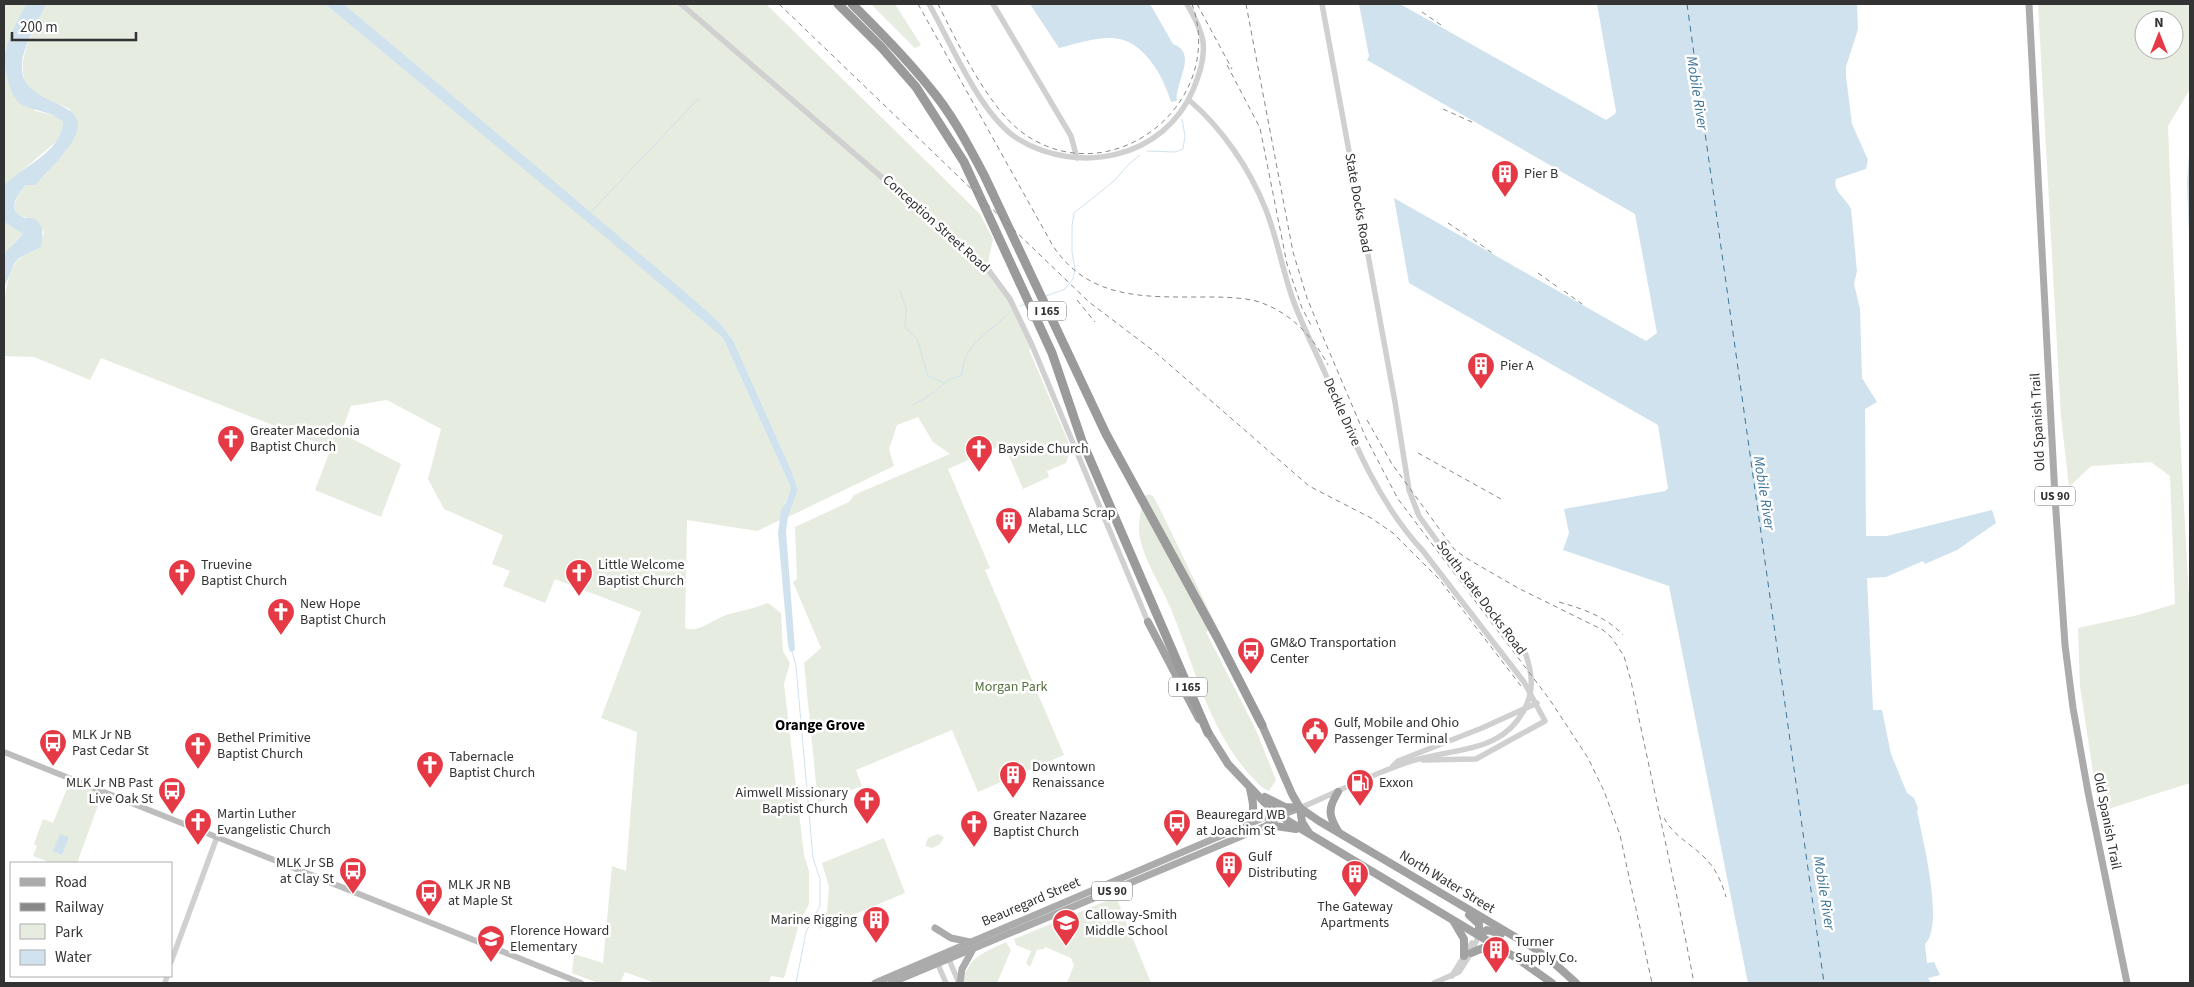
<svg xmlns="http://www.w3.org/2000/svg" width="2194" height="987" viewBox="0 0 2194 987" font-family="'Source Sans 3',sans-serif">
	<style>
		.green { fill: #e6ecdf; fill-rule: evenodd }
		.water { fill: #cfe2ee }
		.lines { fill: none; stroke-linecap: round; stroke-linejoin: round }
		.stream { stroke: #cfe2ee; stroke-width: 1 }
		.ferry { stroke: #3f7597; stroke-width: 1; stroke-dasharray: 6 5; stroke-linecap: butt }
		.tertiary { stroke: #d0d0d0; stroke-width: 5.5 }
		.secondary { stroke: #bdbdbd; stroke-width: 6 }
		.primary { stroke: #ababab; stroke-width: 7 }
		.trunk { stroke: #a2a2a2; stroke-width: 8 }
		.motorway { stroke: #9a9a9a; stroke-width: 9 }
		.rail { stroke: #888; stroke-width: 1; stroke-dasharray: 5 4; stroke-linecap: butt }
		.labels { text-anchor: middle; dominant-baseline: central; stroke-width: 5; stroke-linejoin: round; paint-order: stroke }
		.shield { fill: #fff; stroke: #707070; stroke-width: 1 }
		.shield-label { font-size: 12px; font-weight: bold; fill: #333 }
		.poi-label { font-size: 14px; fill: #333; stroke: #fff; text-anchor: start }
		.street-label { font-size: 14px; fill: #333; stroke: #fff }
		.park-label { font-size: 14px; fill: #56703f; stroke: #fff }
		.water-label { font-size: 15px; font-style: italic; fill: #3f7597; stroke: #fff }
		.neighbourhood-label { font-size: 15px; font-weight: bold; fill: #000; stroke: #fff }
	</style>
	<rect width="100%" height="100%" fill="#fff"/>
	<g class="green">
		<polygon points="4,4 26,4 13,32 5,55 35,111 56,116 63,122 62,131 58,140 4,186"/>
		<path d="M46 4H325L598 230 723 338 791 488C787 500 781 509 780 520L757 531 687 520 685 628C699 634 716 617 729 614 742 611 755 608 768 603L781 613 783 651 790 663 784 684 804 855 809 871V904L799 924 784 978 771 976 769 983H655L625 972 620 983H598L572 973 574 954 603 963 612 866 626 871 637 732 601 718 641 612 555 579 545 603 503 586 510 571 492 564 503 535 444 509 428 479 441 429 387 400 351 406 341 433 401 464 381 517 315 490 331 448 101 358 90 380 34 357 4 356C4 329 0 276 20 258 26 253 34 251 41 247L44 232 32 218C6 218 14 197 26 185H36L67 150 70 109C58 103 45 100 35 93 6 72 36 28 46 4Z"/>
		<polygon points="344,4 766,4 980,214 993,239 987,268 1010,299 1033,346 1029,350 1071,448 1066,463 1047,471 1049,477 1023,489 1004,444 948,469 990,568 985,570 1064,755 978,792 952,730 856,770 862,786 818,803 804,663 821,648 793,582 797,579 795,527 849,502 854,495 950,454 933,442 918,417 897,425 889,449 894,466 788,517 798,490 792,472 733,340 719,322"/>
		<polygon points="871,4 895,4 921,45 915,48"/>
		<path d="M2038 4H2190V89L2168 126 2181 453 2190 616V783L2099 812 2080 686 2078 628 2138 615 2175 604 2170 476 2151 462 2091 466 2069 487 2061 417ZM2144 20H2174V50H2144Z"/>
		<polygon points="4,222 23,234 13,244 4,258"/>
		<path d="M1148 494 1153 496 1159 507 1217 627 1206 632 1256 730 1276 780 1269 791C1261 788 1255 780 1249 774 1208 727 1194 665 1171 609 1161 585 1145 563 1140 538 1137 526 1141 509 1144 497Z"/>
		<polygon points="71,779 103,792 77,863 51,863 33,856 37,846 34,844 43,819 53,823"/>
		<polygon points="938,834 944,837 940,844 932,848 925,846 928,838"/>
		<polygon points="884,838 905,893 819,929 822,916 827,912 829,887 822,863"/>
		<polygon points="1116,897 1151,983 1067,983 1074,965 1071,958 1045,947 1044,949 1037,950 1030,967 1026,963 1031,951 1016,945 1014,939"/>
		<path d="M1006 942 1011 950 997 983H963C968 956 984 953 1006 942Z"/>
	</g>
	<g class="water">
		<path d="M26 4H46C39 21 23 46 22 64 18 108 91 97 76 134 69 152 48 170 36 185H26C18 193 6 210 23 217 26 219 27 217 31 218 44 221 44 237 41 247L19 258 14 264 4 288 5 253 23 234 4 222V186C21 166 62 153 63 122 52 111 35 112 21 104 10 98 3 66 5 54 8 37 19 19 26 4Z"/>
		<polygon points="325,4 344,4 685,292 719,322 733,340 792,472 798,490 788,517 786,531 795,650 790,652 788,645 778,533 781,510 786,502 791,488 723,338 597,230"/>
		<path d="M1030 4H1150L1173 44C1199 53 1174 84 1177 101L1171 102C1163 75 1142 37 1110 38 1093 38 1075 44 1059 48Z"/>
		<path d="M1359 4H1400L1606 120 1615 114 1616 111 1597 4H1857L1858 29 1846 67V76L1852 124 1868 160 1866 169 1836 179C1832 191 1846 198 1851 209L1857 271 1854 284 1860 309 1862 378 1877 402 1865 409 1866 536H1887L1992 510 1996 523 1957 550 1925 564 1923 561 1886 577 1867 578 1873 710H1882L1891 754 1907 793 1914 798 1918 808 1917 811C1922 837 1945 925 1925 944L1927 963 1934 962 1940 975 1928 978 1931 983H1748L1669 586 1563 550 1569 533 1564 509 1665 491 1668 488 1658 425 1409 283 1394 198 1646 341 1657 333 1635 214 1367 60 1369 56Z"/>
		<polygon points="2190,142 2190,264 2187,182"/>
		<polygon points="60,834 69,837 62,855 53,851"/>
	</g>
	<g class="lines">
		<g class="stream">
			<polyline points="1147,151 1175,152 1183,149 1185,136 1182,119"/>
			<polyline points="589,214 699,98"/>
			<polyline points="900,291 906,308 905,327 917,339 928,376 945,383"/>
			<polyline points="1046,296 1065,289 1073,279 1075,269 1072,252 1072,226 1074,213 1114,181 1129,164 1140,155"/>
			<polyline points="1020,306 1026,304"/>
			<path d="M913 405 935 392 946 381 962 375C963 342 991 333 1011 311"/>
			<polyline points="792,651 796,666 813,858 820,879 820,906 806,932 796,983"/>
		</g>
		<polyline class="ferry" points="1687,4 1824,983"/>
		<g class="tertiary">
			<polyline points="681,4 987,268 1010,299 1032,345 1148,622"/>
			<path d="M929 4C951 43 980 115 1018 139 1079 176 1164 158 1193 90 1199 75 1205 59 1203 42 1201 29 1194 16 1187 4"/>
			<polyline points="993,4 1071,136 1077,158"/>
			<path d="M1189 100C1222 128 1250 169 1266 210 1277 238 1282 268 1292 297 1301 323 1314 348 1325 373 1351 435 1377 502 1423 551L1524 682 1545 721 1476 759 1423 760"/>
			<polyline points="1393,766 1398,761 1482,728 1537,703"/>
			<path d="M1300 808C1337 792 1374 773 1412 761 1456 747 1504 754 1526 706 1534 689 1532 673 1526 655L1437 541 1419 516 1409 490 1395 402 1322 4"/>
			<polyline points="947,955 959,983"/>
			<polyline points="936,960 946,983"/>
			<polyline points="171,962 217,837"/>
			<polyline points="1452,976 1472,943"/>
			<polyline points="165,983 167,976"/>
			<polyline points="1434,983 1459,972 1471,953 1479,935"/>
		</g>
		<polyline class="secondary" points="4,752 581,983"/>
		<g class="primary">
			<polyline points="2029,4 2055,497 2065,645 2073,708 2088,792 2127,983"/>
			<polyline points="935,928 951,938 970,942"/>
			<polyline points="875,983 1239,828 1265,817 1281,815"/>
			<polyline points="891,983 1268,825 1281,815 1300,808"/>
			<polyline points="960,983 962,969 972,951"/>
		</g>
		<g class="trunk">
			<polyline points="1148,622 1199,719"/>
			<polyline points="1262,725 1292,794 1300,808 1319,821 1534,948 1555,964 1576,983"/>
			<polyline points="1206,729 1228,764 1265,803 1288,821 1518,959 1552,983"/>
			<path d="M1338 792C1328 808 1328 815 1338 831"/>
			<polyline points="1265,797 1285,807 1300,808"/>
			<polyline points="1300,808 1302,822 1309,833"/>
			<polyline points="1268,825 1296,829"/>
			<path d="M1239 828C1256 813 1255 810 1250 789"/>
			<polyline points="1469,915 1479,924 1479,935"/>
			<polyline points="1454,922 1464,939 1464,956"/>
			<polyline points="1479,935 1487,930 1501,934"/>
			<polyline points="1471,953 1483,948 1498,948"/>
		</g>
		<g class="motorway">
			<polyline points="838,4 882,48 916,87 964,162 1052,353 1082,441 1208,733"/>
			<path d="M852 4C879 31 906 58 930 88 952 114 968 145 984 175L1106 434 1217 637 1262 725"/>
		</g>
		<g class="rail">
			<polyline points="779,4 1089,302 1155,352 1309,486 1371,518 1393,533 1439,579 1521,686"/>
			<path d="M918 4 1053 246C1089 300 1145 297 1203 297 1221 297 1239 297 1256 301 1289 311 1312 335 1328 365"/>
			<path d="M938 4C957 42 989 109 1023 133 1110 196 1228 104 1192 4"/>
			<polyline points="1197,4 1232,69"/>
			<polyline points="1246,4 1293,252 1307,298 1323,337 1366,438 1398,499 1550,700 1588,758 1604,791 1620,835 1652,983"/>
			<polyline points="1422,12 1441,25"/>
			<polyline points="1227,65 1260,128 1287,264 1302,308 1312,327"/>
			<polyline points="1443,109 1474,123"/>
			<polyline points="1448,223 1469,237"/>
			<polyline points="1473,239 1492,253"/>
			<polyline points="1538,273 1559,288"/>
			<polyline points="1564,291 1582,304"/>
			<polyline points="1077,300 1095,322"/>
			<path d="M1367 420 1392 464 1454 549 1466 558 1518 588 1603 630 1612 638 1624 656 1631 681C1652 782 1675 882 1694 983"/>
			<polyline points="1418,453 1501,499"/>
			<path d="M1559 602C1583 609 1605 616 1623 635"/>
			<path d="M1664 818C1674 837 1692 844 1706 859 1716 869 1722 883 1726 897"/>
		</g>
	</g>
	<defs>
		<symbol id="building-pin" viewBox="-11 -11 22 30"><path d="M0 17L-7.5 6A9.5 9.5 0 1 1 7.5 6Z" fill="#e63946" stroke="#fff"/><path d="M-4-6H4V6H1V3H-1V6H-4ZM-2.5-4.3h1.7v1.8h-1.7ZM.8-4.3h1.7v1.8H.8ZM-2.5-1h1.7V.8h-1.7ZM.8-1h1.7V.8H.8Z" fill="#fff"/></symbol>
		<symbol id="church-pin" viewBox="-11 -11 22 30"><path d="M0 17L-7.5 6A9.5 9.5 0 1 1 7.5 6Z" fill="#e63946" stroke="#fff"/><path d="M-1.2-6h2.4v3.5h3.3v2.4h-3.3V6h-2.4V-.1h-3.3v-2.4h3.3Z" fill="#fff"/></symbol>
		<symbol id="bus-pin" viewBox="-11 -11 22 30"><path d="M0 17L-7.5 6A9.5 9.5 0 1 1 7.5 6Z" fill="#e63946" stroke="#fff"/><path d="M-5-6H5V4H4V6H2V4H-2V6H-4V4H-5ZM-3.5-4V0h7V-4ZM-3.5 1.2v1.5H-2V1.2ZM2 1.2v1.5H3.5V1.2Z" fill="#fff"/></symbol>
		<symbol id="civic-pin" viewBox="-11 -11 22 30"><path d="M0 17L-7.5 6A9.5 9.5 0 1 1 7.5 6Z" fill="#e63946" stroke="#fff"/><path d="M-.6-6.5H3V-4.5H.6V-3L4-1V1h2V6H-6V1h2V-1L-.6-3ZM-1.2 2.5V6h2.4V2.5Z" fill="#fff"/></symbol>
		<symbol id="fuel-pin" viewBox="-11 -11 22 30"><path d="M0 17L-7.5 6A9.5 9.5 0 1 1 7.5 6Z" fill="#e63946" stroke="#fff"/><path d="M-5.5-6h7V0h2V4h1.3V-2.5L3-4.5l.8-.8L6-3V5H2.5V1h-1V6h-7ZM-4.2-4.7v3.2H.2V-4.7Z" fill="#fff"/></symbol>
		<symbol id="school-pin" viewBox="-11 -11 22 30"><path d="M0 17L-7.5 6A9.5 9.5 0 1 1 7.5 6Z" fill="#e63946" stroke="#fff"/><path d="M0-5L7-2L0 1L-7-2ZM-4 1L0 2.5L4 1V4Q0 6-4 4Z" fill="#fff"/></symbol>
	</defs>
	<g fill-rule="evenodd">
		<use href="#building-pin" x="1489" y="158" width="32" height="43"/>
		<use href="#building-pin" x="1465" y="350" width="32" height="43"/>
		<use href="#church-pin" x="215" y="423" width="32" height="43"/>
		<use href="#church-pin" x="963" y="433" width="32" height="43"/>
		<use href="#building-pin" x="993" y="505" width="32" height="43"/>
		<use href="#church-pin" x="166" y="557" width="32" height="43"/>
		<use href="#church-pin" x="563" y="557" width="32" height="43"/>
		<use href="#church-pin" x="265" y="596" width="32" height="43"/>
		<use href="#bus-pin" x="1235" y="635" width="32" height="43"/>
		<use href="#civic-pin" x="1299" y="715" width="32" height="43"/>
		<use href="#bus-pin" x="37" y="727" width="32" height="43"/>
		<use href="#church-pin" x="182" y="730" width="32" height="43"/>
		<use href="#church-pin" x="414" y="749" width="32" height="43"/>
		<use href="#building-pin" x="997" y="759" width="32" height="43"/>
		<use href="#fuel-pin" x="1344" y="767" width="32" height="43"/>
		<use href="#bus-pin" x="156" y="775" width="32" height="43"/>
		<use href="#church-pin" x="851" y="785" width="32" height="43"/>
		<use href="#church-pin" x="182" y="806" width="32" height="43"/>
		<use href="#bus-pin" x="1161" y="807" width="32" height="43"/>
		<use href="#church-pin" x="958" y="808" width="32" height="43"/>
		<use href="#building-pin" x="1213" y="849" width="32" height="43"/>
		<use href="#bus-pin" x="337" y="855" width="32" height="43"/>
		<use href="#building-pin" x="1339" y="858" width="32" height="43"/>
		<use href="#bus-pin" x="413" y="877" width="32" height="43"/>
		<use href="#building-pin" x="860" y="904" width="32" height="43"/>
		<use href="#school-pin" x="1050" y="907" width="32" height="43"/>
		<use href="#school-pin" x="475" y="923" width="32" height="43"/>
		<use href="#building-pin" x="1480" y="934" width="32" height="43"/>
	</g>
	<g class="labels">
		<g class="shield">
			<rect x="1028" y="301.5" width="38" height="19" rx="4"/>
			<rect x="2035" y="486.5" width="40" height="19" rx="4"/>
			<rect x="1169" y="677.5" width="38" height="19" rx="4"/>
			<rect x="1092" y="881.5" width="40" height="19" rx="4"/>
		</g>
		<g class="shield-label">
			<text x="1047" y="311">I 165</text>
			<text x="2055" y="496">US 90</text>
			<text x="1188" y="687">I 165</text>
			<text x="1112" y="891">US 90</text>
		</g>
		<g class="poi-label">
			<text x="1524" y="174">Pier B</text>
			<text x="1500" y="366">Pier A</text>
			<text x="250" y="431">Greater Macedonia<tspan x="250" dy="16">Baptist Church</tspan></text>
			<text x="998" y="449">Bayside Church</text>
			<text x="1028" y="513">Alabama Scrap<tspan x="1028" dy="16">Metal, LLC</tspan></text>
			<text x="201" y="565">Truevine<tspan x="201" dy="16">Baptist Church</tspan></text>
			<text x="598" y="565">Little Welcome<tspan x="598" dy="16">Baptist Church</tspan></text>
			<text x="300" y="604">New Hope<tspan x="300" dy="16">Baptist Church</tspan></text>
			<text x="1270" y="643">GM&amp;O Transportation<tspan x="1270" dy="16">Center</tspan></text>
			<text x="1334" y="723">Gulf, Mobile and Ohio<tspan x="1334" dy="16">Passenger Terminal</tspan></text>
			<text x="72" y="735">MLK Jr NB<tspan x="72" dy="16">Past Cedar St</tspan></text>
			<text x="217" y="738">Bethel Primitive<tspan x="217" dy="16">Baptist Church</tspan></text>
			<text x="449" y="757">Tabernacle<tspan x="449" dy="16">Baptist Church</tspan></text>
			<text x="1032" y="767">Downtown<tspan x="1032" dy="16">Renaissance</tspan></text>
			<text x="153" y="783" text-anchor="end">MLK Jr NB Past<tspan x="153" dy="16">Live Oak St</tspan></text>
			<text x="1379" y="783">Exxon</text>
			<text x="848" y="793" text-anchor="end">Aimwell Missionary<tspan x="848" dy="16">Baptist Church</tspan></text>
			<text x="217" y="814">Martin Luther<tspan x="217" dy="16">Evangelistic Church</tspan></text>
			<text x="1196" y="815">Beauregard WB<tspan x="1196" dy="16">at Joachim St</tspan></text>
			<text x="993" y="816">Greater Nazaree<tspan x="993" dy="16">Baptist Church</tspan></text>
			<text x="1248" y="857">Gulf<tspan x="1248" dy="16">Distributing</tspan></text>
			<text x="334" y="863" text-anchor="end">MLK Jr SB<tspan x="334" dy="16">at Clay St</tspan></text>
			<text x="448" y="885">MLK JR NB<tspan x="448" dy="16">at Maple St</tspan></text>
			<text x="1355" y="907" text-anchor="middle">The Gateway<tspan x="1355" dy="16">Apartments</tspan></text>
			<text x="1085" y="915">Calloway-Smith<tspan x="1085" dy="16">Middle School</tspan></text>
			<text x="857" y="920" text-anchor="end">Marine Rigging</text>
			<text x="510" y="931">Florence Howard<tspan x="510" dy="16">Elementary</tspan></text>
			<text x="1515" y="942">Turner<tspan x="1515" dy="16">Supply Co.</tspan></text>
		</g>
		<g class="street-label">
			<text transform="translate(1358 203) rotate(80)">State Docks Road</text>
			<text transform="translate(936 224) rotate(42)">Conception Street Road</text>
			<text transform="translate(1342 412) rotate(66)">Deckle Drive</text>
			<text transform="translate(2038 422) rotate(-93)">Old Spanish Trail</text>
			<text transform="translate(1481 598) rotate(53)">South State Docks Road</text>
			<text transform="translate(2107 821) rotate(79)">Old Spanish Trail</text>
			<text transform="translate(1447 882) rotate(31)">North Water Street</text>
			<text transform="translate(1031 902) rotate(-23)">Beauregard Street</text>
		</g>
		<g class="park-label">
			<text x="1011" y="687">Morgan Park</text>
		</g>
		<g class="water-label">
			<text transform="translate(1697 93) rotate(81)">Mobile River</text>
			<text transform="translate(1764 493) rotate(81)">Mobile River</text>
			<text transform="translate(1824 893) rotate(81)">Mobile River</text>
		</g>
		<g class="neighbourhood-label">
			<text x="820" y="725">Orange Grove</text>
		</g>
	</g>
	<rect width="2194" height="987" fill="none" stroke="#333333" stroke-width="10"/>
	<rect x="10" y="862" width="162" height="115" fill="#ffffff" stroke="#adadad"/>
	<rect x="20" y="878" width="25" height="8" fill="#ababab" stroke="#adadad"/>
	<text x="55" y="887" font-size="15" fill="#333333">Road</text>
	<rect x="20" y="903" width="25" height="8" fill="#888888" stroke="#adadad"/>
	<text x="55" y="912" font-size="15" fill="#333333">Railway</text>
	<rect x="20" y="924" width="25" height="15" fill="#e6ecdf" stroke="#adadad"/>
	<text x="55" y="937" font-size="15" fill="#333333">Park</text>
	<rect x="20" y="950" width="25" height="15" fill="#cfe2ee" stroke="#adadad"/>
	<text x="55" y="962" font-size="15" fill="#333333">Water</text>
	<g transform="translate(2159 35)"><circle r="24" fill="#ffffff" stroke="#adadad"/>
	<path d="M0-4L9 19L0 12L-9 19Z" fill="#e63946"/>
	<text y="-8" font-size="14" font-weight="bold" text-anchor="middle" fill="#333333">N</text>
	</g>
	<path d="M12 32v8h124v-8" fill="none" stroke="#333333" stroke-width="2.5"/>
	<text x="20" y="32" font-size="15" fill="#333333" stroke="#ffffff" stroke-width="4" paint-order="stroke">200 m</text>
</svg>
